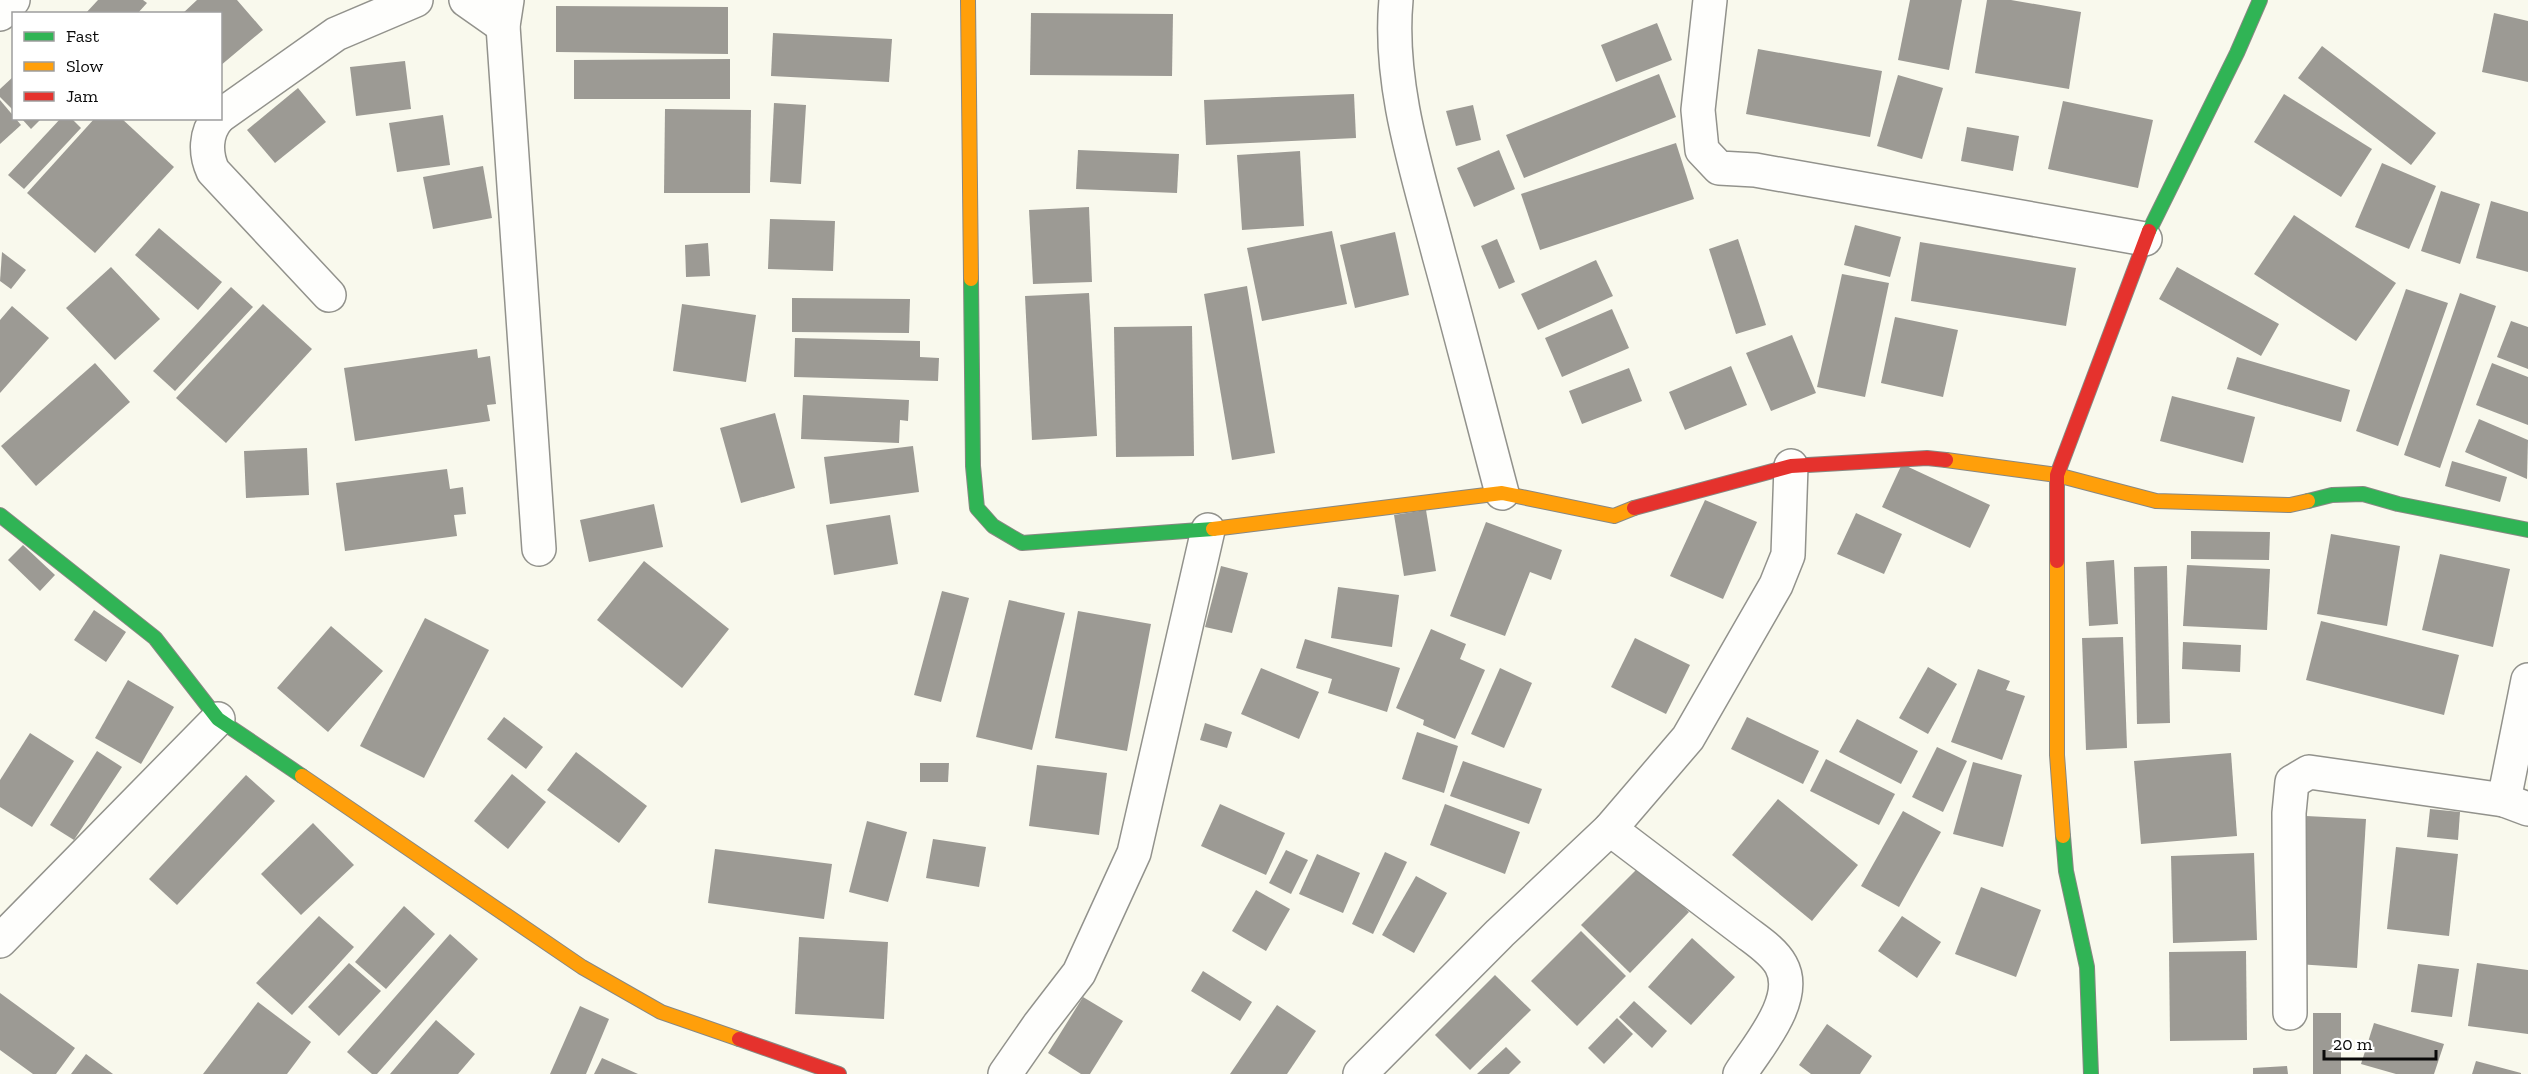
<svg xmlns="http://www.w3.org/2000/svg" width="2528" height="1074" viewBox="0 0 2528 1074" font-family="'Zilla Slab',serif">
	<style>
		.building { fill: #9c9a94 }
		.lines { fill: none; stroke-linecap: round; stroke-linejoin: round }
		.street-casing { stroke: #92928c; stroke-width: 36 }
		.fast-casing { stroke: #888883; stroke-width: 16 }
		.slow-casing { stroke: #888883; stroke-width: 16 }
		.jam-casing { stroke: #888883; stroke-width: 16 }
		.street { stroke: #fefefc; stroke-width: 33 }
		.fast { stroke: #30b455; stroke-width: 14 }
		.slow { stroke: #ff9f0a; stroke-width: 14 }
		.jam { stroke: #e5322d; stroke-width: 14 }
	</style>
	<rect width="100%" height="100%" fill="#f9f9ed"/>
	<g class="building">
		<polygon points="98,0 143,0 147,3 137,14 85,14"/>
		<polygon points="197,0 237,0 263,30 220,66 220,14 182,14"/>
		<polygon points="1910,0 1962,0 1949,70 1898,60"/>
		<polygon points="1987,0 2011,0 2081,12 2069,89 1975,73"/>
		<polygon points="556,6 728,7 728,54 556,52"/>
		<polygon points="1031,13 1173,14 1172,76 1030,75"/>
		<polygon points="2494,13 2528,21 2528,82 2482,72"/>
		<polygon points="1657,23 1672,60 1616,82 1601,45"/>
		<polygon points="773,33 892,39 889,82 771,76"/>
		<polygon points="2322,46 2436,133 2411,165 2298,78"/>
		<polygon points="1758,49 1882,71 1870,137 1746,114"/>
		<polygon points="730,59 730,99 574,99 574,60"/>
		<polygon points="405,61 411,109 356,116 350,67"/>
		<polygon points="1659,74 1676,117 1524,178 1506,135"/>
		<polygon points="1898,75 1943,88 1922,159 1877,146"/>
		<polygon points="14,76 14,111 0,97 0,89"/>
		<polygon points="298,88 326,122 275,163 247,130"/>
		<polygon points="1354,94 1356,138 1206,145 1204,100"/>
		<polygon points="2284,94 2372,149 2341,197 2254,142"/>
		<polygon points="0,100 21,125 0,144"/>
		<polygon points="2063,101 2153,120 2138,188 2048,169"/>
		<polygon points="774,103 806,105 801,184 770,182"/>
		<polygon points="1473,105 1481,140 1456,146 1446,111"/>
		<polygon points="665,109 751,110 750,193 664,193"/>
		<polygon points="443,115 450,165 397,172 389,123"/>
		<polygon points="21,118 42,118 31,129"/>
		<polygon points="61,118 71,118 81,128 24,189 8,175"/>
		<polygon points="95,118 121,118 174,167 95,253 27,193"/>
		<polygon points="1967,127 2019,136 2013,171 1961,161"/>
		<polygon points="1676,143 1694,199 1540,250 1521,194"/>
		<polygon points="1078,150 1179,154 1177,193 1076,189"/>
		<polygon points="1499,150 1515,189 1474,207 1457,168"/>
		<polygon points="1300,151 1304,226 1242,230 1237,155"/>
		<polygon points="2382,163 2436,186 2409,249 2355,227"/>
		<polygon points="483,166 492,218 433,229 423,177"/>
		<polygon points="2441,191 2480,204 2460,264 2421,251"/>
		<polygon points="2491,201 2528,212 2528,272 2476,258"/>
		<polygon points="1089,207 1092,282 1033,284 1029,210"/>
		<polygon points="2294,215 2396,283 2356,341 2254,274"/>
		<polygon points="770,219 835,221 833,271 768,269"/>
		<polygon points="1855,225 1901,237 1890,277 1844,265"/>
		<polygon points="159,228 222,282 198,310 135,255"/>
		<polygon points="1332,231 1347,304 1262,321 1247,248"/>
		<polygon points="1395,232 1409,295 1355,308 1340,245"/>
		<polygon points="1497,239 1515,282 1499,289 1481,246"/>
		<polygon points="1738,239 1766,325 1736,334 1709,249"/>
		<polygon points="1920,242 2076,268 2066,326 1911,301"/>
		<polygon points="708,243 710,276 686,277 685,245"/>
		<polygon points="2,252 26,270 11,289 0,281"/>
		<polygon points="1596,260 1613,296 1538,330 1521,294"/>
		<polygon points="111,267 160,319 115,360 66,308"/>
		<polygon points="2177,267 2279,324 2261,356 2159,299"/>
		<polygon points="1842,274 1889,283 1865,397 1817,387"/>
		<polygon points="1247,286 1275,453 1232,460 1204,294"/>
		<polygon points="231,287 253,307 175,391 153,371"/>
		<polygon points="2406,289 2448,303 2398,446 2356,431"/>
		<polygon points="1089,293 1097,436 1032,440 1025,296"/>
		<polygon points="2460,293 2496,306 2440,468 2404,455"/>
		<polygon points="792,298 910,299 909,333 792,332"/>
		<polygon points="263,304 312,349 226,443 176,398"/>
		<polygon points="682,304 756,315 746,382 673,371"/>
		<polygon points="12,306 49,338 0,393 0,320"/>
		<polygon points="1612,309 1629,348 1562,377 1545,338"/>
		<polygon points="1895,317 1958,330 1943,397 1881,383"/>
		<polygon points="2511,321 2528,327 2528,369 2497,357"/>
		<polygon points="1192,326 1194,456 1116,457 1114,327"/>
		<polygon points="1792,335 1816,393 1771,411 1746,353"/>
		<polygon points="795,338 920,341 920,357 939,358 938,381 794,377"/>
		<polygon points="477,349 478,358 490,356 496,404 487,405 490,421 355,441 344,368"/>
		<polygon points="2237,357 2350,390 2341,422 2227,389"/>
		<polygon points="95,363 130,402 36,486 1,446"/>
		<polygon points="2492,363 2528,377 2528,425 2476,405"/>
		<polygon points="1731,366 1747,405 1685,430 1669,392"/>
		<polygon points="1629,368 1642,401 1582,424 1569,391"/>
		<polygon points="803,395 909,400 908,421 900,420 899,443 801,439"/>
		<polygon points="2172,396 2255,417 2243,463 2160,441"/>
		<polygon points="775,413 795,488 741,503 720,428"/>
		<polygon points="2479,419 2528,440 2527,479 2465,452"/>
		<polygon points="913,446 919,492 830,504 824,457"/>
		<polygon points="307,448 309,495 246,498 244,451"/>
		<polygon points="2452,461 2507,477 2500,502 2445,486"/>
		<polygon points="1902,464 1990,505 1970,548 1882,507"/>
		<polygon points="447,469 450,489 463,487 466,514 454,515 457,536 345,551 336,483"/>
		<polygon points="1705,500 1757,522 1723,599 1670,576"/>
		<polygon points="654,504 663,547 589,562 580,520"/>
		<polygon points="1426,510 1436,571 1404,576 1394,515"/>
		<polygon points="1856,513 1902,534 1884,574 1837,554"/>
		<polygon points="890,515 898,564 834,575 826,525"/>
		<polygon points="1486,522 1562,550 1551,580 1530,572 1505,636 1450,616"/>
		<polygon points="2191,531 2270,532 2269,560 2191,559"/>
		<polygon points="2331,534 2400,546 2387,626 2317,614"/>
		<polygon points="23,545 55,575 40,591 8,560"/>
		<polygon points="2440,554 2510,569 2493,647 2422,630"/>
		<polygon points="2114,560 2118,624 2089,626 2086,562"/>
		<polygon points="644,561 729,629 682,688 597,620"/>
		<polygon points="2187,565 2270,569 2267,630 2183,626"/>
		<polygon points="1221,566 1248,573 1232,633 1205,627"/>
		<polygon points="2167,566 2170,723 2137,724 2134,567"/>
		<polygon points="1338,587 1399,595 1392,647 1331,638"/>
		<polygon points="942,591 969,598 941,702 914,695"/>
		<polygon points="1009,600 1065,613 1032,750 976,737"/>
		<polygon points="94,610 126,632 106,662 74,640"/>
		<polygon points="1078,611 1151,624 1127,751 1055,738"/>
		<polygon points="425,618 489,650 424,778 360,746"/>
		<polygon points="2321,621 2459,655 2444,715 2306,680"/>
		<polygon points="331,626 383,671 328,732 277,688"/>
		<polygon points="1431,629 1466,644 1460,659 1485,670 1455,739 1423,725 1424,720 1396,708"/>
		<polygon points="2123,637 2127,748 2086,750 2082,638"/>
		<polygon points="1635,638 1690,665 1666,714 1611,687"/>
		<polygon points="1305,639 1400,668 1387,712 1328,693 1332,679 1296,668"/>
		<polygon points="2183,642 2241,645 2240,672 2182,669"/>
		<polygon points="1928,667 1957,684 1928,734 1899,718"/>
		<polygon points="1261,668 1319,692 1299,739 1241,714"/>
		<polygon points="1500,668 1532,683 1504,748 1471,734"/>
		<polygon points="1978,669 2010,681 2006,690 2025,696 2002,760 1951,742"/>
		<polygon points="128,680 174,707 141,764 95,738"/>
		<polygon points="504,717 543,747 526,769 487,739"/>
		<polygon points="1747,717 1819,751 1803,784 1731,749"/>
		<polygon points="1857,719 1918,751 1901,784 1839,752"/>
		<polygon points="1205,723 1232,732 1227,748 1200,740"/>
		<polygon points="1417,732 1458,746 1444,793 1402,779"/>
		<polygon points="30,733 74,761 32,827 0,807 0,780"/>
		<polygon points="1937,747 1967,761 1943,812 1912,797"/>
		<polygon points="97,751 122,767 74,840 50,825"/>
		<polygon points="576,752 647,806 619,843 547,790"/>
		<polygon points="2231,753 2237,836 2141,844 2134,761"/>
		<polygon points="1826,759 1895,794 1879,825 1810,791"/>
		<polygon points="1463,761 1542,789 1529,824 1450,796"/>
		<polygon points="1973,762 2022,775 2003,847 1953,834"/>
		<polygon points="920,763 949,763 948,782 920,782"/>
		<polygon points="1037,765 1107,773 1099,835 1029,826"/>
		<polygon points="512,774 546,802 508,849 474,821"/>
		<polygon points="246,775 275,801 177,905 149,879"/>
		<polygon points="1778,799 1858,865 1812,921 1732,855"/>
		<polygon points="1220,804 1285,833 1266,875 1201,846"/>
		<polygon points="1445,804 1520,832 1505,874 1430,845"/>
		<polygon points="2430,809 2460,812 2458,840 2427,837"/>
		<polygon points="1903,811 1941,832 1899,907 1861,886"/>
		<polygon points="2306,816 2366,819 2357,968 2297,964"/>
		<polygon points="867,821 907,832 888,902 849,892"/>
		<polygon points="313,823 354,865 301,915 261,874"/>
		<polygon points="933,839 986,847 979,887 926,878"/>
		<polygon points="2396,847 2458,854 2449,936 2387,929"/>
		<polygon points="715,849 832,864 824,919 708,903"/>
		<polygon points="1286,850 1308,860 1291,894 1269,883"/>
		<polygon points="1385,852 1407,862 1373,934 1352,924"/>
		<polygon points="2254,853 2257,940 2173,943 2171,856"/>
		<polygon points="1317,854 1360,873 1343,913 1299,894"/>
		<polygon points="1641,865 1689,912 1630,973 1581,925"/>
		<polygon points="1416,876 1447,893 1414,953 1382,935"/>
		<polygon points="1981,887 2041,910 2016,977 1955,954"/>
		<polygon points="1256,890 1290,909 1266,951 1232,931"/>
		<polygon points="404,906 435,934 386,989 355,962"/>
		<polygon points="319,916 354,947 292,1015 256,983"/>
		<polygon points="1902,916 1941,942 1917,978 1878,951"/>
		<polygon points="1581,931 1626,976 1577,1026 1531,981"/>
		<polygon points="450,934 478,959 377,1074 372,1074 347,1052"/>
		<polygon points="799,937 888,942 884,1019 795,1014"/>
		<polygon points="1692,938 1735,977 1691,1025 1648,987"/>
		<polygon points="2246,951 2247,1040 2170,1041 2169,952"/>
		<polygon points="349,963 381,991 339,1036 308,1007"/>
		<polygon points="2477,963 2528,970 2528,1034 2468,1026"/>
		<polygon points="2418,964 2459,969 2452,1017 2411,1012"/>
		<polygon points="1203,971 1252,1002 1240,1021 1191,991"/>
		<polygon points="1495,975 1531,1010 1470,1070 1435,1035"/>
		<polygon points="0,993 75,1048 56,1074 33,1074 0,1050"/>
		<polygon points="1083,997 1123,1021 1090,1074 1081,1074 1048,1053"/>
		<polygon points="1634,1001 1667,1031 1652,1048 1619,1017"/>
		<polygon points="258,1002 311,1042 287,1074 203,1074"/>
		<polygon points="1277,1005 1316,1031 1287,1074 1230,1074"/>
		<polygon points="580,1006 609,1019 586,1074 550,1074"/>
		<rect x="2313" y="1013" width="28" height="61"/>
		<polygon points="1617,1018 1633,1034 1604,1064 1588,1048"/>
		<polygon points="436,1020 475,1054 458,1074 390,1074"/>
		<polygon points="2374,1023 2444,1044 2434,1074 2396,1074 2361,1064"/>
		<polygon points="1827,1024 1872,1056 1860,1074 1811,1074 1799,1065"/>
		<polygon points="1506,1047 1521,1062 1509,1074 1477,1074"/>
		<polygon points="86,1054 113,1074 71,1074"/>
		<polygon points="602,1058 638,1074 594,1074"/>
		<polygon points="2476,1061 2521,1073 2521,1074 2472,1074"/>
		<polygon points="2287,1066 2288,1074 2253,1074 2253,1068"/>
	</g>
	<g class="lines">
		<defs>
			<g id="street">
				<polyline points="466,0 503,26"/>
				<polyline points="507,0 503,26 539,549"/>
				<path d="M1396 0C1388 85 1418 174 1439 255 1461 334 1481 414 1502 493"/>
				<polyline points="1710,0 1698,110 1702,150 1719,168 1755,170 2145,239"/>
				<polyline points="0,14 13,0"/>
				<polyline points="220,116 336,34 416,0"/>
				<path d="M218 118C205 133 205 154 213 171L329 295"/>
				<polyline points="2504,800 2528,680"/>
				<path d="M1610 829 1747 933C1759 942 1774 952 1781 965 1800 999 1757 1047 1740 1074"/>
				<polyline points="0,941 218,719"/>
				<polyline points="2290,1013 2289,813 2292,782 2309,772 2504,800 2528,809"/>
				<polyline points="1005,1074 1039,1025 1079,973 1134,853 1208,530"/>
				<polyline points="1360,1074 1500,933 1610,829 1688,738 1776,585 1788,555 1791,466"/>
			</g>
			<g id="fast">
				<polyline points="2149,231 2237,53 2260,0"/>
				<polyline points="971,279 973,466 977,508 993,526 1022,543 1213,529"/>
				<polyline points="2308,501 2332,495 2363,494 2398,504 2528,530"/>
				<polyline points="0,515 155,638 218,719 302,776"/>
				<polyline points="2063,836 2066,871 2087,967 2091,1074"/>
			</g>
			<g id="slow">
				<polyline points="968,0 971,279"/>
				<polyline points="1946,460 2057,475 2156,501 2290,505 2308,501"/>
				<polyline points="1213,529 1502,493 1614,516 1634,508"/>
				<polyline points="2057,561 2057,755 2063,836"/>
				<polyline points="302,776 582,967 661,1012 739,1039"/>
			</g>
			<g id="jam">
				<polyline points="1634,508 1791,466 1927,458 1946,460"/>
				<polyline points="2057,561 2057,475 2149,231"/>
				<polyline points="739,1039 839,1074"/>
			</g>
		</defs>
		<use href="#street" class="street-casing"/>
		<use href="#fast" class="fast-casing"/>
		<use href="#slow" class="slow-casing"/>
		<use href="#jam" class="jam-casing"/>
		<use href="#street" class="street"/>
		<use href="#fast" class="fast"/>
		<use href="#slow" class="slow"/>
		<use href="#jam" class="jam"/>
	</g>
	<rect x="12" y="12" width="210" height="108" fill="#ffffff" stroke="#9d9d9d" stroke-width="1.5"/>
	<rect x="24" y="32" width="30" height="9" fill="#30b455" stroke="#9d9d9d" stroke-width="1.5"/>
	<text x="66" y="42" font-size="18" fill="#0a0a0a">Fast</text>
	<rect x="24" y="62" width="30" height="9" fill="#ff9f0a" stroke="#9d9d9d" stroke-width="1.5"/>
	<text x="66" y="72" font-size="18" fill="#0a0a0a">Slow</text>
	<rect x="24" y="92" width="30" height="9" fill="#e5322d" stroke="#9d9d9d" stroke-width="1.5"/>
	<text x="66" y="102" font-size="18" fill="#0a0a0a">Jam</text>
	<path d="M2324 1050v9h112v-9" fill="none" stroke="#0a0a0a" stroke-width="3"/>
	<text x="2333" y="1050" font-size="18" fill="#0a0a0a" stroke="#ffffff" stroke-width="4.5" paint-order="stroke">20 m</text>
</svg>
